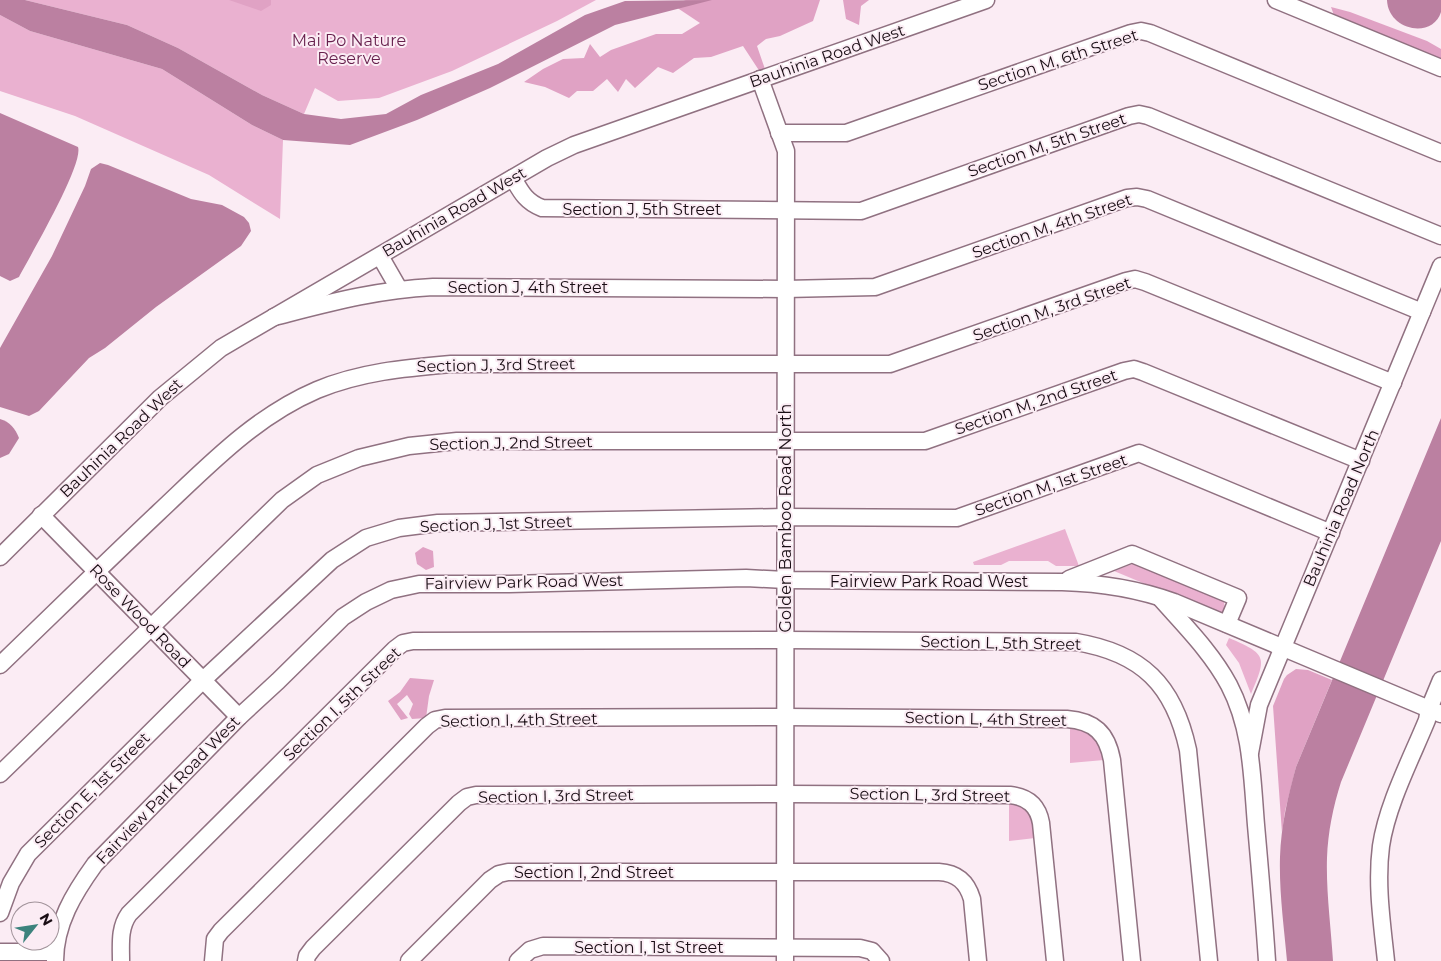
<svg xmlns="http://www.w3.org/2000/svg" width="1441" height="961" viewBox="0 0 1441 961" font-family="Montserrat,sans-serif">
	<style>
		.green { fill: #eab1d0 }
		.forest { fill: #e0a2c4 }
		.water { fill: #bb80a1 }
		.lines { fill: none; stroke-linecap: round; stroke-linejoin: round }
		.minor-casing { stroke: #907181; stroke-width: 19 }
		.minor { stroke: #fff; stroke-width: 16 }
		.labels { text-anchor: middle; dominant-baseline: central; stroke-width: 4; stroke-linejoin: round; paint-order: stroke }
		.park-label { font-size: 16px; fill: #661f4c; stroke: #fbecf4 }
		.street-label { font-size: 16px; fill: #190d14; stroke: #fbecf4 }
	</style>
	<rect width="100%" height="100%" fill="#fbecf4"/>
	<g class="green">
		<polygon points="25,0 596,0 557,21 452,71 379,98 338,101 315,88 304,114 262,95 178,48 127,25"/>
		<polygon points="0,15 30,31 162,69 252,125 283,140 280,219 209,175 75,116 0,91"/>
		<polygon points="1065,529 1079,566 1056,566 1048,561 1009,561 1001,565 974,565 973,562"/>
		<polygon points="1135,563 1221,599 1224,602 1225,609 1223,612 1215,613 1114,571"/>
		<path d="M1229 638C1267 654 1267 657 1251 694L1239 663 1226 645Z"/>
		<path d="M1070 727C1090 730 1100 740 1104 760L1070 763Z"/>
		<path d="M1009 803C1033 806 1032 819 1035 838L1009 841Z"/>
	</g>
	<g class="forest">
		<polygon points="229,0 271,0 271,5 261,11"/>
		<polygon points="686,0 820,0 813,21 780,36 766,39 757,46 765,69 760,72 743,46 711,57 694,58 673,73 658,67 635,88 626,79 618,92 607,79 593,91 577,91 569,98 545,87 524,82 543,69 563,59 584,58 590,44 600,57 611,50 656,34 682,34 700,23 673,5"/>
		<polygon points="843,0 869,0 861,6 859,25 846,19"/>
		<polygon points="1331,7 1350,12 1427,41 1441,49 1441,61 1335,18"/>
		<polygon points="423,547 433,551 434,567 426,570 417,564 415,553"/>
		<polygon points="1296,669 1308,670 1332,680 1296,767 1285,811 1282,833 1273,706 1284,679 1287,675"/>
		<polygon points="410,678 434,680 429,696 426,718 412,719 409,714 413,704 407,695 397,704 408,718 401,720 388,701 400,692"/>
	</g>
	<g class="water">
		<polygon points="0,0 25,0 127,25 178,48 262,95 304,114 341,119 386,114 421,95 498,64 585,15 625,1 712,0 615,25 490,88 417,120 350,145 283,140 252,125 162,69 30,31 0,15"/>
		<path d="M1387 0H1441C1441 4 1441 9 1441 12 1433 39 1388 31 1387 0Z"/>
		<path d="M0 113 78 147C84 164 30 256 19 277L10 281 0 276Z"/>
		<polygon points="100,163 108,165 191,199 222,205 244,217 249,223 251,231 241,246 156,307 105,348 89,358 39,411 29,416 0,407 0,348 52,256 85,186 91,169"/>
		<path d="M1441 418V541L1341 782C1333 807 1328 832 1327 858 1326 892 1331 927 1333 961H1287C1284 927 1279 892 1280 857 1281 826 1288 796 1296 767Z"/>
		<path d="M0 419C10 422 15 428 19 438L9 454 0 458Z"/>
	</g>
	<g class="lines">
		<defs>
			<g id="minor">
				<polyline points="1276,0 1441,68"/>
				<polyline points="760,79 786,151 785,961"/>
				<polyline points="779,133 846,133 1131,33 1141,31 1150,33 1441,153"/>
				<path d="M513 178C521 192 526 202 542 208L861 211 1129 116 1139 114 1148 116 1441 236"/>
				<polyline points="380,256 399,289"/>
				<path d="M274 317C329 303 375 290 433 287L785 289 875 287 1127 198 1137 197 1147 199 1422 312"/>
				<polyline points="41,515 239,717"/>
				<polyline points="0,557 160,398 221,348 547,158 574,145 986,0"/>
				<polyline points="1069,579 1132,554 1238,598 1227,624"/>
				<path d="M1161 599C1185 626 1212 653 1229 685 1252 729 1252 777 1256 825 1260 870 1264 916 1267 961"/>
				<path d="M0 665C53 614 105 563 159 512 208 466 254 417 317 390 360 372 405 368 451 364H890L1126 281 1135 279 1145 282 1393 383"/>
				<polyline points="1250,753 1259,705 1441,266"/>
				<polyline points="0,774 282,500 317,475 359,458 409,446 457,441 925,441 1124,371 1134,369 1143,372 1361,461"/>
				<polyline points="0,913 11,883 28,854 203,680 332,560 366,538 399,528 438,523 785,517 957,518 1139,453 1331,533"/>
				<polyline points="0,952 55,952"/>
				<path d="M55 961C55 924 74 893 95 864L239 717 278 681 343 617 366 602 391 590 419 584H509L746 578 785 580 1062 582C1101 583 1138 589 1174 602L1441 714"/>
				<path d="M121 961C121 944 119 928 129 914L395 649 403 643 413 641 785 640 1076 642C1142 653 1174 685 1188 750L1209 961"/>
				<path d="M213 961 215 939 221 931 427 726 435 720 445 718 785 717 1067 719C1094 721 1107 733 1112 760L1132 961"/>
				<path d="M306 961 307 956 313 948 459 803 467 797 476 795 785 794 1010 795C1028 797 1038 806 1041 823L1055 961"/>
				<path d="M409 961 490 880 499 874 508 872H939C957 873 967 882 972 899L978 961"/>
				<polyline points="518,961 530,950 543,946 860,948 872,951 881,961"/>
				<path d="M1386 961C1382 923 1376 884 1381 846 1387 805 1411 759 1427 720L1429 709 1441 680"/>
			</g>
		</defs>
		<use href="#minor" class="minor-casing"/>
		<use href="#minor" class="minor"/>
	</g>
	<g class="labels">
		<g class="park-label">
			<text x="349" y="40">Mai Po Nature<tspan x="349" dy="18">Reserve</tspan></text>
		</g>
		<g class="street-label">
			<text transform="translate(827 56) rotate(-19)">Bauhinia Road West</text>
			<text transform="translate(1058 60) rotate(-18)">Section M, 6th Street</text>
			<text transform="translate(1047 145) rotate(-19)">Section M, 5th Street</text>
			<text x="642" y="209">Section J, 5th Street</text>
			<text transform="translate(454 212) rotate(-30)">Bauhinia Road West</text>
			<text transform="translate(1052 226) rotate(-19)">Section M, 4th Street</text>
			<text x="528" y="287">Section J, 4th Street</text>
			<text transform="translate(1052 309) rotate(-19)">Section M, 3rd Street</text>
			<text transform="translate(496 365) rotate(-1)">Section J, 3rd Street</text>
			<text transform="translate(1036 402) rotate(-19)">Section M, 2nd Street</text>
			<text transform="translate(121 438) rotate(-44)">Bauhinia Road West</text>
			<text transform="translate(511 443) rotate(-1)">Section J, 2nd Street</text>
			<text transform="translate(1051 485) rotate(-19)">Section M, 1st Street</text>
			<text transform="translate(1341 508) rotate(-67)">Bauhinia Road North</text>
			<text transform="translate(785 518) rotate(-90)">Golden Bamboo Road North</text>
			<text transform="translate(496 524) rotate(-2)">Section J, 1st Street</text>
			<text x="929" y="581">Fairview Park Road West</text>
			<text transform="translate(524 582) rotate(-1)">Fairview Park Road West</text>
			<text transform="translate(140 616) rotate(46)">Rose Wood Road</text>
			<text transform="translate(1001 643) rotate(1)">Section L, 5th Street</text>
			<text transform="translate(342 704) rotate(-44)">Section I, 5th Street</text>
			<text transform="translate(986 719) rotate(1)">Section L, 4th Street</text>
			<text transform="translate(519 720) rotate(-1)">Section I, 4th Street</text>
			<text transform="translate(92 790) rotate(-45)">Section E, 1st Street</text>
			<text transform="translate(168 790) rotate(-46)">Fairview Park Road West</text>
			<text transform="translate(930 795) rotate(1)">Section L, 3rd Street</text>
			<text transform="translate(556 796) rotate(-1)">Section I, 3rd Street</text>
			<text x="594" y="872">Section I, 2nd Street</text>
			<text x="649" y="947">Section I, 1st Street</text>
		</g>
	</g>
	<g transform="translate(35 926) rotate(60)"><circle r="24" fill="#fbecf4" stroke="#a1939a"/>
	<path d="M0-4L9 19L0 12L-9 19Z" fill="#3c837d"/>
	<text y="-8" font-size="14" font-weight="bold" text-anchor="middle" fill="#190d14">N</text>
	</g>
</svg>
